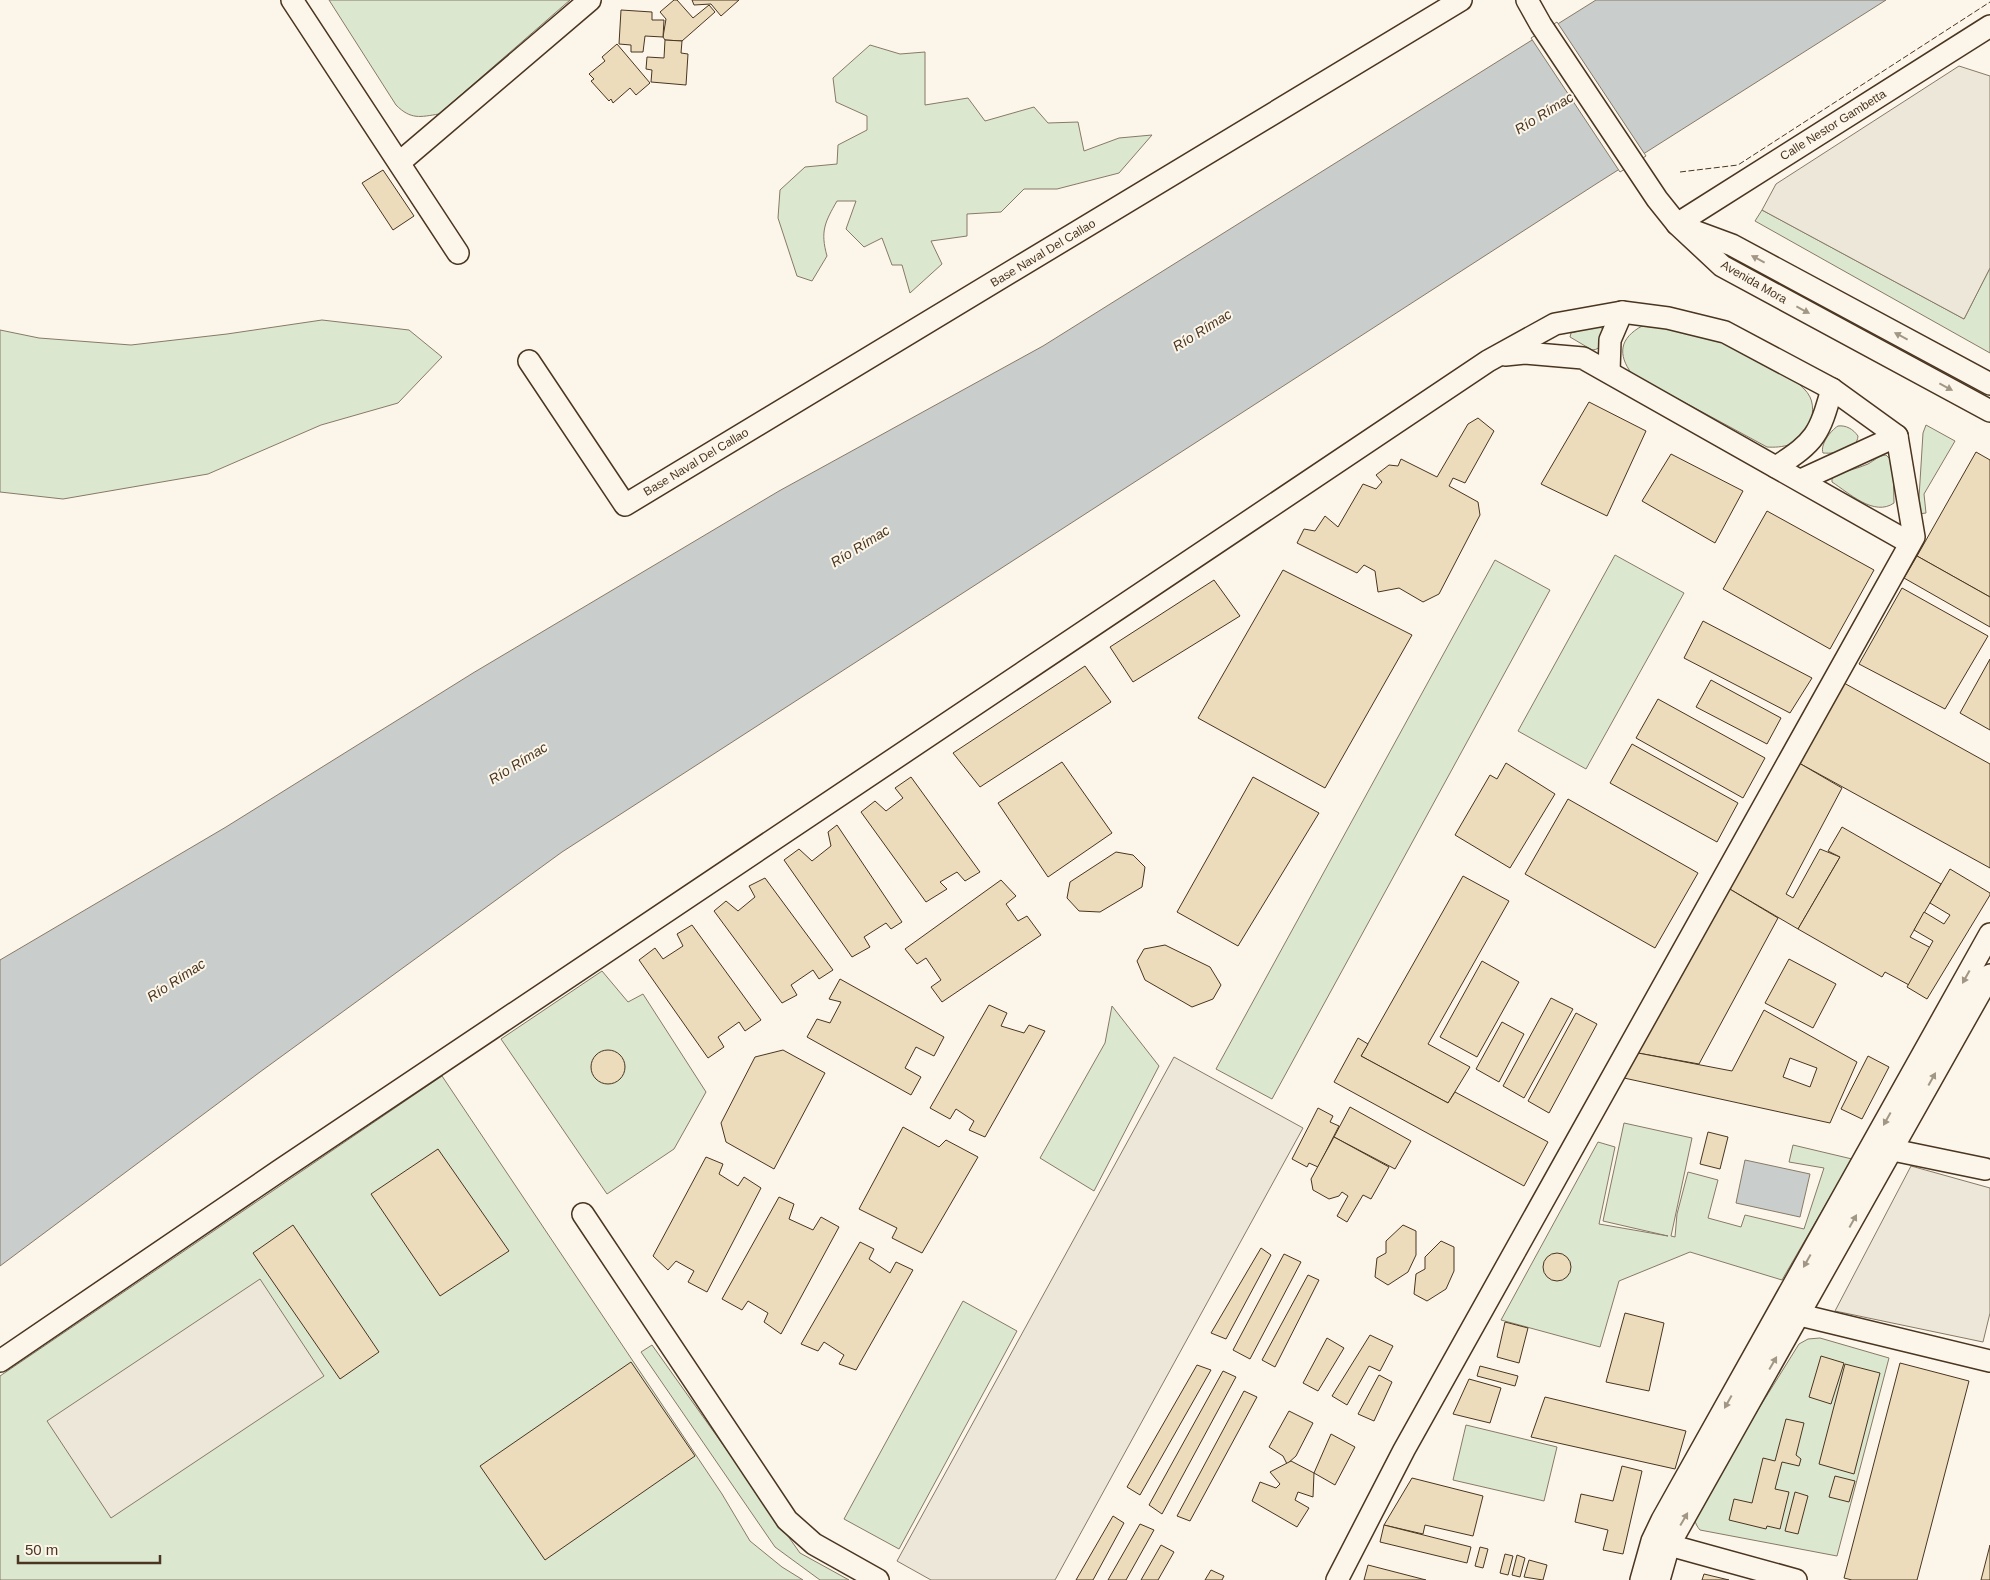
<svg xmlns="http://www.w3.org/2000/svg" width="1990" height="1580" viewBox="0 0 1990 1580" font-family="Arial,sans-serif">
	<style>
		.green { fill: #dce7d0; stroke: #887966 }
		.parking { fill: #ede7d9; stroke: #887966 }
		.water { fill: #c9cecd; stroke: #887966 }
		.pier { fill: #fbf6e9; stroke: #887966 }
		.building { fill: #ecdcbc; stroke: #4a3520; fill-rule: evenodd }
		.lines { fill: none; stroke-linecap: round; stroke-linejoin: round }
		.minor-casing { stroke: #4a3520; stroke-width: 24 }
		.minor { stroke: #fbf6e9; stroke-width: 21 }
		.fence { stroke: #4a3520; stroke-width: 1; stroke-dasharray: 6 2.5; stroke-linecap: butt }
		.oneway { fill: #a29684 }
		.labels { text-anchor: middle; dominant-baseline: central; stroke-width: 4; stroke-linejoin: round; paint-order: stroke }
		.street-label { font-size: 12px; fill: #4a3520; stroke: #fbf6e9 }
		.water-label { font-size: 14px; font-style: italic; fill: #4a3520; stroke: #fbf6e9 }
	</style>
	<rect width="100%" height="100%" fill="#fbf6e9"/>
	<g class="green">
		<path d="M329 0H570L439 114C420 117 411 120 396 105Z"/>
		<path d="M870 45 900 54 925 52V105L968 98 985 121 1034 107 1048 123 1078 122 1084 151 1119 138 1152 135 1119 173 1057 189H1024L1001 212 967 214V236L931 241 942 264 910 293 902 265H892L882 238 864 247 846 229 856 201H837C825 222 820 231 827 256L812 281 797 276 778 218 780 190 805 167 837 164 838 145 867 130V116L836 102 833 78Z"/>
		<polygon points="1762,210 1964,319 1990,268 1990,353 1755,221"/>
		<polygon points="322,320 409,330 442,357 398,403 321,425 208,474 63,499 0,492 0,330 39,338 131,345 227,334"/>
		<path d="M1598 326 1603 329C1605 337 1603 350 1592 350L1570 337 1571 333Z"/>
		<path d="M1642 326C1659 328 1678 329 1695 333 1721 340 1799 373 1810 397 1815 407 1812 422 1807 431 1799 445 1782 448 1767 447L1632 374C1617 354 1620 338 1642 326Z"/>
		<polygon points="1926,425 1955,441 1924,494 1926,513 1918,514 1923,433"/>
		<path d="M1838 426C1846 425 1853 429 1858 436 1857 451 1836 454 1823 453 1820 445 1830 431 1838 426Z"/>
		<path d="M1886 455 1893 462 1894 503C1874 517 1849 493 1832 482V475C1844 472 1856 469 1868 464 1875 460 1878 456 1886 455Z"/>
		<polygon points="1615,555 1684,593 1586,769 1518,731"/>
		<polygon points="1495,560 1550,590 1272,1099 1216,1069"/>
		<polygon points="602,971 628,1002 643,994 706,1092 674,1149 607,1194 501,1039"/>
		<polygon points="1112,1006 1159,1066 1094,1191 1040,1158 1105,1043"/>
		<polygon points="442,1076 722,1494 750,1541 782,1567 803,1580 0,1580 0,1376"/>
		<polygon points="1624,1123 1692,1138 1671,1236 1675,1237 1677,1214 1688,1172 1718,1180 1708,1218 1741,1227 1745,1215 1804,1229 1824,1168 1789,1162 1793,1145 1852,1159 1782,1280 1690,1252 1619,1281 1600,1347 1501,1320 1598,1142 1615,1147 1599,1224 1668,1236 1603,1221"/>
		<polygon points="963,1301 1017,1331 899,1549 844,1519"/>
		<path d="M1820 1338 1889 1358 1837 1556 1700 1530C1694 1523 1694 1518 1696 1509L1799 1344 1808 1339Z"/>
		<polygon points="652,1345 800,1553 849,1580 820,1580 775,1547 641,1352"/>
		<polygon points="1466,1425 1557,1447 1544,1501 1453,1480"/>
	</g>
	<g class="parking">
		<polygon points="1959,66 1990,76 1990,268 1964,319 1762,210 1776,184"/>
		<polygon points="1174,1057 1303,1128 1055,1580 931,1580 897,1561"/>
		<polygon points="1911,1166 1990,1188 1990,1313 1983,1342 1835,1311"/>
		<polygon points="260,1279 324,1376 111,1518 47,1421"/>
	</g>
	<g class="water">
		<polygon points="1596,0 1886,0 1596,184 562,852 260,1072 0,1266 0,960 226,827 473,673 779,491 1043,346"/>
		<polygon points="1745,1160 1810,1174 1800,1217 1736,1203"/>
	</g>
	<polygon class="pier" points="1557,22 1646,156 1620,172 1531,38"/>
	<g class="building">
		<polygon points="674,0 677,0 693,18 709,5 715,12 682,41 665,40 663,37 666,19 660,12"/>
		<polygon points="692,0 739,0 721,16 711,4 694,5"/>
		<polygon points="621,10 652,12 652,20 664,20 663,37 645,36 643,52 631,52 631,45 619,44"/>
		<polygon points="665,40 682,41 681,53 688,54 686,85 651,82 652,70 646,69 647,57 664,58"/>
		<polygon points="617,44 650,83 636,95 630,88 613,103 611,99 609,101 591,81 594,79 589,74 605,61 602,57"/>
		<polygon points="383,170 414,216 393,230 362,183"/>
		<polygon points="1589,402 1646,431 1607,516 1541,484"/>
		<polygon points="1478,418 1494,431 1465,483 1453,478 1449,486 1478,502 1480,515 1439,594 1423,602 1399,588 1378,592 1375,571 1364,565 1357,573 1297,543 1304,529 1315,531 1325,516 1338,527 1363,484 1376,489 1382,482 1376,475 1389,465 1398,466 1401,459 1437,477 1468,424"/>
		<polygon points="1976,452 1990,460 1990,597 1917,556"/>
		<polygon points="1671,454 1743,491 1715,543 1642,501"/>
		<polygon points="1767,511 1874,570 1830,649 1723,589"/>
		<polygon points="1917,556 1990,597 1990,627 1904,578"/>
		<polygon points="1283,570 1412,635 1325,788 1198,718"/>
		<polygon points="1214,580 1240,616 1133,682 1110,647"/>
		<polygon points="1902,588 1988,636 1945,709 1859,664"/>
		<polygon points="1703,621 1812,678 1790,713 1684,658"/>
		<polygon points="1990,659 1990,730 1960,713"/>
		<polygon points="1085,666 1111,702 980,787 953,753"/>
		<polygon points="1711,680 1781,718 1767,744 1696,707"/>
		<polygon points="1844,683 1990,764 1990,868 1799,763"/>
		<polygon points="1658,699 1765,758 1743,798 1636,738"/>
		<polygon points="1632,744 1738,803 1717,842 1610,783"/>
		<polygon points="1062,762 1112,833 1048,877 998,803"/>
		<polygon points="1506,763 1555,794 1510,868 1455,835 1490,775 1497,779"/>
		<polygon points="1799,763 1842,788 1786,894 1793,898 1820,849 1840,857 1798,929 1728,888"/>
		<polygon points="911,777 980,872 965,881 957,872 940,882 947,889 926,902 861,812 875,801 886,811 903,798 895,788"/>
		<polygon points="1253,777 1319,813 1238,946 1177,912"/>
		<polygon points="1568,799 1698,873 1655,948 1525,874"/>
		<polygon points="837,825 902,922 891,929 886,923 864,937 870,947 852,957 784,860 799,849 812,861 831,846 828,832"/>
		<polygon points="1842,827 1941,884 1910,937 1931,948 1909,985 1885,972 1882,977 1798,929 1840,857 1828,851"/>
		<polygon points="1116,852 1133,855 1145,867 1142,887 1100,912 1079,911 1067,898 1070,882"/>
		<polygon points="1950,869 1990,893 1990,895 1927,999 1907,987 1933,941 1914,930 1924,912 1944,924 1950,915 1930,903"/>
		<polygon points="1463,876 1509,901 1428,1044 1470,1067 1448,1103 1361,1056"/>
		<polygon points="765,878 833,970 819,979 813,970 791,985 797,995 782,1003 714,911 726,901 738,911 755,897 749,886"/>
		<polygon points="1001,880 1016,896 1006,904 1018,921 1027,916 1041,935 942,1002 931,987 941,980 926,958 917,964 905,949"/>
		<polygon points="1728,888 1778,918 1699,1064 1638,1053"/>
		<polygon points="692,925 761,1020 745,1031 739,1022 718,1037 724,1047 708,1058 639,960 655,948 663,959 683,946 677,934"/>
		<polygon points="1165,945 1210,967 1221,985 1213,999 1192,1007 1145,980 1137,961 1144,949"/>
		<polygon points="1789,959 1836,984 1813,1028 1765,1003"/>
		<polygon points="1482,961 1519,982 1477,1057 1440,1037"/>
		<polygon points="840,979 944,1037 934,1056 916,1047 905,1068 921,1077 911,1095 807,1037 817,1019 830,1023 841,1002 829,999"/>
		<polygon points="1551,998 1573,1009 1524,1098 1503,1086"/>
		<polygon points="989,1005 1007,1013 1001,1026 1024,1033 1029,1025 1045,1031 985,1137 969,1130 974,1121 956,1109 950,1119 930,1108"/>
		<path d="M1764 1010 1857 1062 1830 1123 1624 1078 1638 1053 1732 1071ZM1790 1058 1817 1068 1810 1087 1783 1077Z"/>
		<polygon points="1576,1013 1597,1024 1549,1113 1528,1101"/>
		<polygon points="1502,1022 1524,1034 1499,1082 1476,1069"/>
		<polygon points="1358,1038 1368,1044 1361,1056 1448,1103 1455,1092 1548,1142 1524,1186 1334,1082"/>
		<circle cx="608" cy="1067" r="17"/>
		<polygon points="783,1050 825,1073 774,1169 726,1142 721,1123 755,1057"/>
		<polygon points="1868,1056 1889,1067 1862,1119 1841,1109"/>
		<polygon points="1350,1107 1411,1141 1395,1169 1334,1137"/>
		<polygon points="1318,1108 1333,1116 1330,1122 1339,1126 1318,1167 1309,1163 1307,1167 1292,1159"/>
		<polygon points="903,1127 939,1147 946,1140 978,1157 922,1253 892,1238 897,1228 859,1209"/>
		<polygon points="1708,1132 1728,1137 1720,1169 1700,1164"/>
		<polygon points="1334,1137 1389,1167 1371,1199 1363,1195 1347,1222 1337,1216 1348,1196 1342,1192 1339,1196 1329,1199 1313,1190 1311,1179"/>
		<polygon points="438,1149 509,1251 440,1296 371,1194"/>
		<polygon points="706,1157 723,1164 719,1174 738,1186 744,1177 761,1188 707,1292 688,1282 694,1271 676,1261 668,1270 653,1256"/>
		<polygon points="779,1197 794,1204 789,1219 813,1230 821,1217 839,1227 781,1334 764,1322 768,1313 748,1301 742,1310 722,1299"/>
		<polygon points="293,1225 379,1352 340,1379 253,1253"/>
		<polygon points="1403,1225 1416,1231 1416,1255 1408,1272 1388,1285 1375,1277 1377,1258 1386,1253 1386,1241"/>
		<polygon points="1441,1241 1454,1247 1454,1271 1446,1289 1427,1301 1414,1294 1416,1274 1425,1269 1425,1257"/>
		<polygon points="860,1242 874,1249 869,1259 890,1273 896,1262 913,1270 856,1370 839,1364 844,1355 824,1342 818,1351 801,1344"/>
		<polygon points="1261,1248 1271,1255 1226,1339 1211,1333"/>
		<circle cx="1557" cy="1267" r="14"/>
		<polygon points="1284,1254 1301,1262 1250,1359 1233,1350"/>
		<polygon points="1308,1275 1319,1280 1275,1367 1262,1360"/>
		<polygon points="1625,1313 1664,1323 1649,1391 1606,1382"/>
		<polygon points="1505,1322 1528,1328 1519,1363 1497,1357"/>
		<polygon points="1370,1335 1393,1346 1380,1371 1369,1366 1347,1405 1332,1396"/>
		<polygon points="1327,1338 1344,1348 1318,1391 1303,1383"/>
		<polygon points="1821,1356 1844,1363 1831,1404 1809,1397"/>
		<polygon points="631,1362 695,1456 545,1560 480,1466"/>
		<polygon points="1900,1363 1969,1381 1917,1580 1852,1580 1844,1578"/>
		<polygon points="1845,1364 1880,1373 1854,1474 1819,1464"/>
		<polygon points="1197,1365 1211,1370 1140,1495 1127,1487"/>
		<polygon points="1480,1366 1518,1376 1515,1386 1477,1376"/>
		<polygon points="1223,1371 1236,1377 1162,1514 1149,1505"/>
		<polygon points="1379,1375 1392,1382 1374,1421 1358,1414"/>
		<polygon points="1469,1379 1501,1388 1490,1423 1453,1414"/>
		<polygon points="1244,1391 1257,1397 1190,1521 1177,1516"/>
		<polygon points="1545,1397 1686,1431 1675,1469 1531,1437"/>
		<polygon points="1289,1411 1313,1423 1296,1456 1287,1464 1283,1456 1269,1447"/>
		<polygon points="1786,1419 1804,1423 1796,1455 1801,1459 1799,1466 1782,1462 1775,1489 1789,1492 1780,1529 1767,1526 1766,1529 1729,1520 1734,1499 1752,1503 1763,1458 1775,1461"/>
		<polygon points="1331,1434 1355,1447 1335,1485 1314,1473"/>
		<polygon points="1291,1461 1314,1473 1313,1497 1298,1492 1295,1500 1309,1508 1297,1527 1252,1501 1260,1482 1276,1488 1280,1484 1270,1472"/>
		<polygon points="1622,1466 1642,1471 1623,1554 1603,1550 1608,1530 1575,1522 1581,1494 1613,1501"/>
		<polygon points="1835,1476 1855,1481 1849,1502 1829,1497"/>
		<polygon points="1412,1478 1483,1496 1473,1536 1425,1525 1423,1534 1384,1525"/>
		<polygon points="1795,1492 1808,1496 1798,1534 1785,1531"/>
		<polygon points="1113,1516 1124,1523 1093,1580 1076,1580"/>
		<polygon points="1140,1524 1154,1530 1126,1580 1108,1580"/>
		<polygon points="1384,1525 1471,1547 1467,1563 1380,1542"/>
		<polygon points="1161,1545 1174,1552 1158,1580 1141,1580"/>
		<polygon points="1990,1545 1990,1580 1981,1580"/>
		<polygon points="1480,1547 1488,1549 1483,1568 1475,1566"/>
		<polygon points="1505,1554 1513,1556 1508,1575 1500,1573"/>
		<polygon points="1517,1555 1525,1558 1520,1577 1512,1575"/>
		<polygon points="1529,1560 1547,1565 1543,1580 1524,1577"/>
		<polygon points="1368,1565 1426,1580 1364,1580"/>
		<polygon points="1211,1570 1224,1576 1222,1580 1205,1580"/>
		<polygon points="1704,1574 1729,1580 1702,1580"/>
	</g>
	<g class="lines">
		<defs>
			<g id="minor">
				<polyline points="292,0 458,253"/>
				<polyline points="1527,0 1541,25 1657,199 1677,224 1722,266 1990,411"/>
				<polyline points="400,162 590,0"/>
				<polyline points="1677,224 1990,26"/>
				<polyline points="1686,228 1732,245 1990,384"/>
				<polyline points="1505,355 1525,353 1583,358 1910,543"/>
				<polyline points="529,361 625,505 1461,0"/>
				<polyline points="1609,372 1610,340 1622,312"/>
				<path d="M1776 467C1816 441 1819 435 1832 389"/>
				<polyline points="1801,480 1897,436"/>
				<polyline points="1893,1150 1985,1169"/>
				<polyline points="583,1214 787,1520 814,1544 878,1580"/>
				<polyline points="1800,1315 1990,1361"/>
				<polyline points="0,1361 279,1171 1488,361 1555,324 1622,312 1668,318 1725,332 1832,389 1897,436 1914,537 1404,1450 1337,1580"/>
				<polyline points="1669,1545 1796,1580"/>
				<polyline points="1641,1580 1652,1541 1662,1520 1990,934"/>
				<polyline points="1659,1580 1669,1545 1990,975"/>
			</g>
		</defs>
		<use href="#minor" class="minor-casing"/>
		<use href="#minor" class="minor"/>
		<polyline class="fence" points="1680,172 1738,165 1990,2"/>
	</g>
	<defs><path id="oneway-solid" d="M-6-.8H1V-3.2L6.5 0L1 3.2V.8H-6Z" transform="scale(1.25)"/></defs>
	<g class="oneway">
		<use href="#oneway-solid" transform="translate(1758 259) rotate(-152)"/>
		<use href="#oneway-solid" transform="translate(1803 310) rotate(28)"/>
		<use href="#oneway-solid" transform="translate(1901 336) rotate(-152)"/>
		<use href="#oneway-solid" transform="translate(1946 387) rotate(28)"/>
		<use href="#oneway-solid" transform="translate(1966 977) rotate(119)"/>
		<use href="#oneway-solid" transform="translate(1932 1079) rotate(-61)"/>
		<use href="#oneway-solid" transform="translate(1887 1119) rotate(119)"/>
		<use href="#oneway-solid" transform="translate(1853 1221) rotate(-61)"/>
		<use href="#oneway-solid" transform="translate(1807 1261) rotate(119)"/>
		<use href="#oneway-solid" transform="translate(1773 1363) rotate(-60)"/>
		<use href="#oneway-solid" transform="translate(1728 1402) rotate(119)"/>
		<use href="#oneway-solid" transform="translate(1684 1519) rotate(-60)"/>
	</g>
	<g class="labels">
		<g class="street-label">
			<text transform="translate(1833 125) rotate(-32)">Calle Nestor Gambetta</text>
			<text transform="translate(1043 253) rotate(-31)">Base Naval Del Callao</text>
			<text transform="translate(1754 282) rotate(30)">Avenida Mora</text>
			<text transform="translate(696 462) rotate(-31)">Base Naval Del Callao</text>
		</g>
		<g class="water-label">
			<text transform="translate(1544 113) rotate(-32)">Río Rímac</text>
			<text transform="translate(1202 330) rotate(-32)">Río Rímac</text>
			<text transform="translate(860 546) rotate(-32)">Río Rímac</text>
			<text transform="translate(518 763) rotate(-32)">Río Rímac</text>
			<text transform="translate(176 980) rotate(-33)">Río Rímac</text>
		</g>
	</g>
	<path d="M18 1555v8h142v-8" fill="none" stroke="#4a3520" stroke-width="2.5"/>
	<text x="25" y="1555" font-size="15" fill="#4a3520" stroke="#fbf6e9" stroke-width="4" paint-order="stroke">50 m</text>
</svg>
